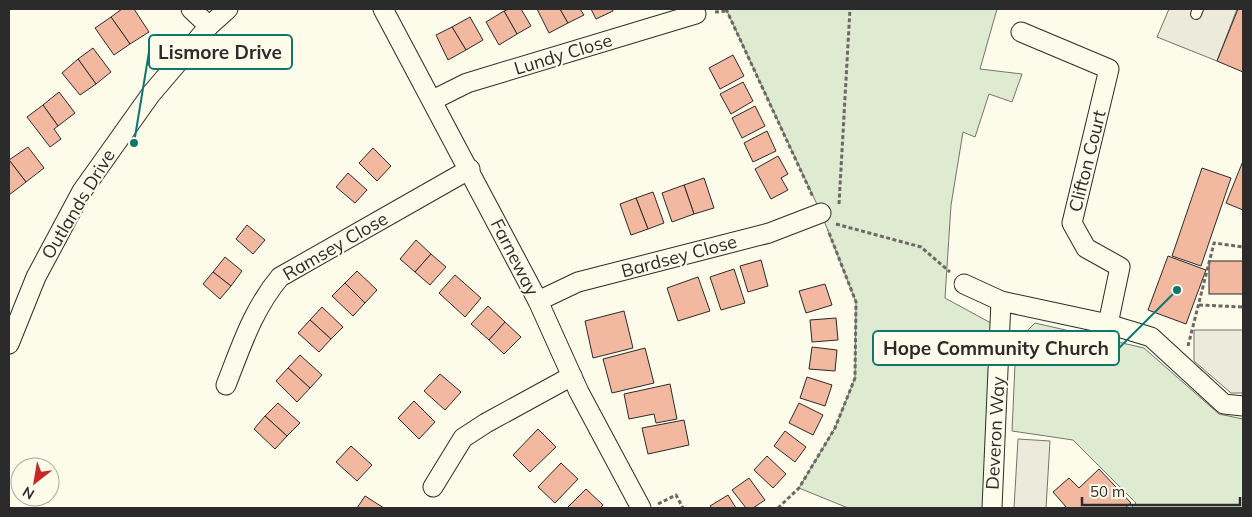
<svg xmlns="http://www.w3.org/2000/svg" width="1252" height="517" viewBox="0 0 1252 517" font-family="Mulish,sans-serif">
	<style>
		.green { fill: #deebd1; stroke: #74746e }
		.parking { fill: #eceadb; stroke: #74746e }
		.building { fill: #f2b8a0; stroke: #2b2b2b }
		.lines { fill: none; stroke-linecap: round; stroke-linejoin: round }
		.service-casing { stroke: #2b2b2b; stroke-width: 12 }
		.minor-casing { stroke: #2b2b2b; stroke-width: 21 }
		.path { stroke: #6a6964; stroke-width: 3; stroke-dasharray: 4 2.5; stroke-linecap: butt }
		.service { stroke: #fdfbea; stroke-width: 10 }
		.minor { stroke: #fdfbea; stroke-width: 19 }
		.labels { text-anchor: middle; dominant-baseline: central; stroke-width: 4; stroke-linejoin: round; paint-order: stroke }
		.street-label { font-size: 18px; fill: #2b2b2b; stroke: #fdfbea }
		.leader { fill: none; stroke: #0f766e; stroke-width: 2 }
		.callout-dot { fill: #0f766e; stroke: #fdfbea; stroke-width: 2 }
		.callout { fill: #fdfbea; stroke: #0f766e; stroke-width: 2 }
		.callout-label { font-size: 19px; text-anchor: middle; font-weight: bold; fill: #2b2b2b }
	</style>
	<rect width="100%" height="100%" fill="#fdfbea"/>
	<g class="green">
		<polygon points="726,9 997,9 980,69 1022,74 1012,102 989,94 975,137 963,132 951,205 945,298 1000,328 992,508 848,508 799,488 835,428 855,378 856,302 821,213"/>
		<polygon points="1035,323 1144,348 1219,414 1243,419 1243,508 1131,508 1136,503 1073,440 1012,431 1016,342"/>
	</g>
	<g class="parking">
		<polygon points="1169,9 1237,9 1217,61 1157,37"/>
		<polygon points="1194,330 1243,330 1243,393 1231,393 1194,361"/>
		<polygon points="1018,439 1050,441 1046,508 1014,508"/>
	</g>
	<g class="building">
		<polygon points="122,9 134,9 149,32 130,44 111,17"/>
		<polygon points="509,9 521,9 531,26 517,34 504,11"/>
		<polygon points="537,9 560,9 568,23 549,33"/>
		<polygon points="560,9 580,9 584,15 568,23"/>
		<polygon points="591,9 612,9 613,11 596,19"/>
		<polygon points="1238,9 1243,9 1243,72 1217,61"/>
		<polygon points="504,11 517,34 499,45 486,22"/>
		<polygon points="111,17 130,44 114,55 95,28"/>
		<polygon points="470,17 483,40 466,50 452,27"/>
		<polygon points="452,27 466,50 448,60 436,35"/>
		<polygon points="93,48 111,72 96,84 78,59"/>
		<polygon points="733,55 744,76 720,89 709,68"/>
		<polygon points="78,59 96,84 80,95 62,73"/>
		<polygon points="743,82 753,101 731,114 720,94"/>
		<polygon points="59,92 75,113 58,126 43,105"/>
		<polygon points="43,105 58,126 54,129 61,139 50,147 27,117"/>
		<polygon points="755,106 765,126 742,138 732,118"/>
		<polygon points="767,131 776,151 753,162 744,143"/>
		<polygon points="28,147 44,168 26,182 9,160"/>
		<polygon points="373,148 391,166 377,181 359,163"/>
		<polygon points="778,156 788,174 781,178 788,190 771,199 755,169"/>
		<polygon points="9,160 26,182 9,195"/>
		<polygon points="1243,161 1243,210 1226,203"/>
		<polygon points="1202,168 1231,178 1201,266 1172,256"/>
		<polygon points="348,173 367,190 355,203 336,187"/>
		<polygon points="704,178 714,208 694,214 684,185"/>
		<polygon points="684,185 694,214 672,222 662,193"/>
		<polygon points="653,192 664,223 648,229 636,198"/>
		<polygon points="636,198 648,229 631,235 620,204"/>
		<polygon points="247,225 265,240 253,254 236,239"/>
		<polygon points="416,240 431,254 415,272 400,259"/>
		<polygon points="431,254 446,267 430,285 415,272"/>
		<polygon points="1168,256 1206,270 1186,324 1148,310"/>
		<polygon points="225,257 242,271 231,286 213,272"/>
		<polygon points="761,260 768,286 748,292 740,266"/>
		<rect x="1209" y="261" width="34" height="33"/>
		<polygon points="734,269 745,303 721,310 710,277"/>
		<polygon points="357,271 377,290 365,303 345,283"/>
		<polygon points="213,272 231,286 220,299 203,284"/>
		<polygon points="455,275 481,298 465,317 439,293"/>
		<polygon points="698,277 710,311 678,321 667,288"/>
		<polygon points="345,283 365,303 353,316 332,296"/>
		<polygon points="825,284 832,305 806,313 799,291"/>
		<polygon points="488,306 505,322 489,340 471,324"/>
		<polygon points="322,307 343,327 331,339 310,320"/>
		<polygon points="624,311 633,348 593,358 585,321"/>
		<polygon points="836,318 838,340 812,342 810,320"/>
		<polygon points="310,320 331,339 319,352 298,333"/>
		<polygon points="505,322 521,337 504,354 489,340"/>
		<polygon points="812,347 837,350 835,371 809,369"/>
		<polygon points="645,348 654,383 612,393 603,359"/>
		<polygon points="300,355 322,375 310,388 288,368"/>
		<polygon points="288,368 310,388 297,402 276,381"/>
		<polygon points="440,374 461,392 445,410 424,391"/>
		<polygon points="807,377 832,385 825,406 800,398"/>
		<polygon points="670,384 677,419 656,423 654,414 629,419 624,394"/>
		<polygon points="414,401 435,422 419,439 398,418"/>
		<polygon points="278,403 300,423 287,436 265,416"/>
		<polygon points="799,403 823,415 813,435 789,423"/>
		<polygon points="265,416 287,436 275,449 254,429"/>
		<polygon points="684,420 689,445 648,454 642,428"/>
		<polygon points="538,429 556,447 530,472 513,455"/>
		<polygon points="785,431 806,447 795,462 774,446"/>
		<polygon points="351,446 372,465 357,481 336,462"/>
		<polygon points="767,456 786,474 773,488 754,470"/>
		<polygon points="561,463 578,479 555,503 538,487"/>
		<polygon points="1099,469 1131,503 1125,508 1067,508 1053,492 1069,478 1079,488"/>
		<polygon points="749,478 765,500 753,508 746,508 732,490"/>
		<polygon points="586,489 603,505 600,508 567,508"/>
		<polygon points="728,495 736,508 712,508 710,506"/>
		<polygon points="365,496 384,508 357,508"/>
	</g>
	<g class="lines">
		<defs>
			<polyline id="service" points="1196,14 1198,9"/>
			<g id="minor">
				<polyline points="191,9 209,26"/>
				<polyline points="383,9 538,301 579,392 641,508"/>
				<polyline points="1021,32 1109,69 1072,223 1086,248 1120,267 1108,324"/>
				<polyline points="433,100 467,83 696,14"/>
				<polyline points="964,284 1001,301"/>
				<polyline points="538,301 578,282 769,233 821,213"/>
				<polyline points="9,344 36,277 82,191 151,94 209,26 228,9"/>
				<path d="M226 385C241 347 253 309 280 277L470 169"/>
				<polyline points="433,487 463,438 486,423 572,376"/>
				<polyline points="992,508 1001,301 1108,324 1151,337 1224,404 1243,406"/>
			</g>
		</defs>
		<use href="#service" class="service-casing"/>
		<use href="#minor" class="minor-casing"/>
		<g class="path">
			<polyline points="726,9 813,197"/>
			<polyline points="715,12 726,11"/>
			<polyline points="839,204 850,9"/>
			<polyline points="836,224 921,247 950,272"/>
			<polyline points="1199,305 1243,307"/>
			<polyline points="1188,346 1214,243 1243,247"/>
			<polyline points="658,504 676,495 683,508"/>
			<polyline points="778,508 799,488 835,428 855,378 856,302 828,230"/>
		</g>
		<use href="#service" class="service"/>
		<use href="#minor" class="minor"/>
	</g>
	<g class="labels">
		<g class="street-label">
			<text transform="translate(563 54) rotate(-17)">Lundy Close</text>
			<text transform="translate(1087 161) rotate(-76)">Clifton Court</text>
			<text transform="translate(78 204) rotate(-59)">Outlands Drive</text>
			<text transform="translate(335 246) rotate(-30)">Ramsey Close</text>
			<text transform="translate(679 256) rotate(-15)">Bardsey Close</text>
			<text transform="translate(515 257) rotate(63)">Farneway</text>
			<text transform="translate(995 433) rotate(-87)">Deveron Way</text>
		</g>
	</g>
	<path class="leader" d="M134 143L149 52M1177 290L1119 348"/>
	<g class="callout-dot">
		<circle cx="134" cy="143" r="5"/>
		<circle cx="1177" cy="290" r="5"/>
	</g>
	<g class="callout">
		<rect x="149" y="35" width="143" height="34" rx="5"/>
		<rect x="873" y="331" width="246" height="34" rx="5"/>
	</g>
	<g class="callout-label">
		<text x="220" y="59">Lismore Drive</text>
		<text x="996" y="355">Hope Community Church</text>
	</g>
	<rect width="1252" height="517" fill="none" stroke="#2b2b2b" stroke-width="20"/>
	<g transform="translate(35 482) rotate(211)"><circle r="24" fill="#fdfbea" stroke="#a9a89e"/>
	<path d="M0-4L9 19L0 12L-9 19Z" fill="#c62828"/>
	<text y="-8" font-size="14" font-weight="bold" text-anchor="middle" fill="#2b2b2b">N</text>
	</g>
	<path d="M1082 497v8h158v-8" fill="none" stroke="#2b2b2b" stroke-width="2.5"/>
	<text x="1090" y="497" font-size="15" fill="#2b2b2b" stroke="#fdfbea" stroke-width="4" paint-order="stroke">50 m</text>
</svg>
